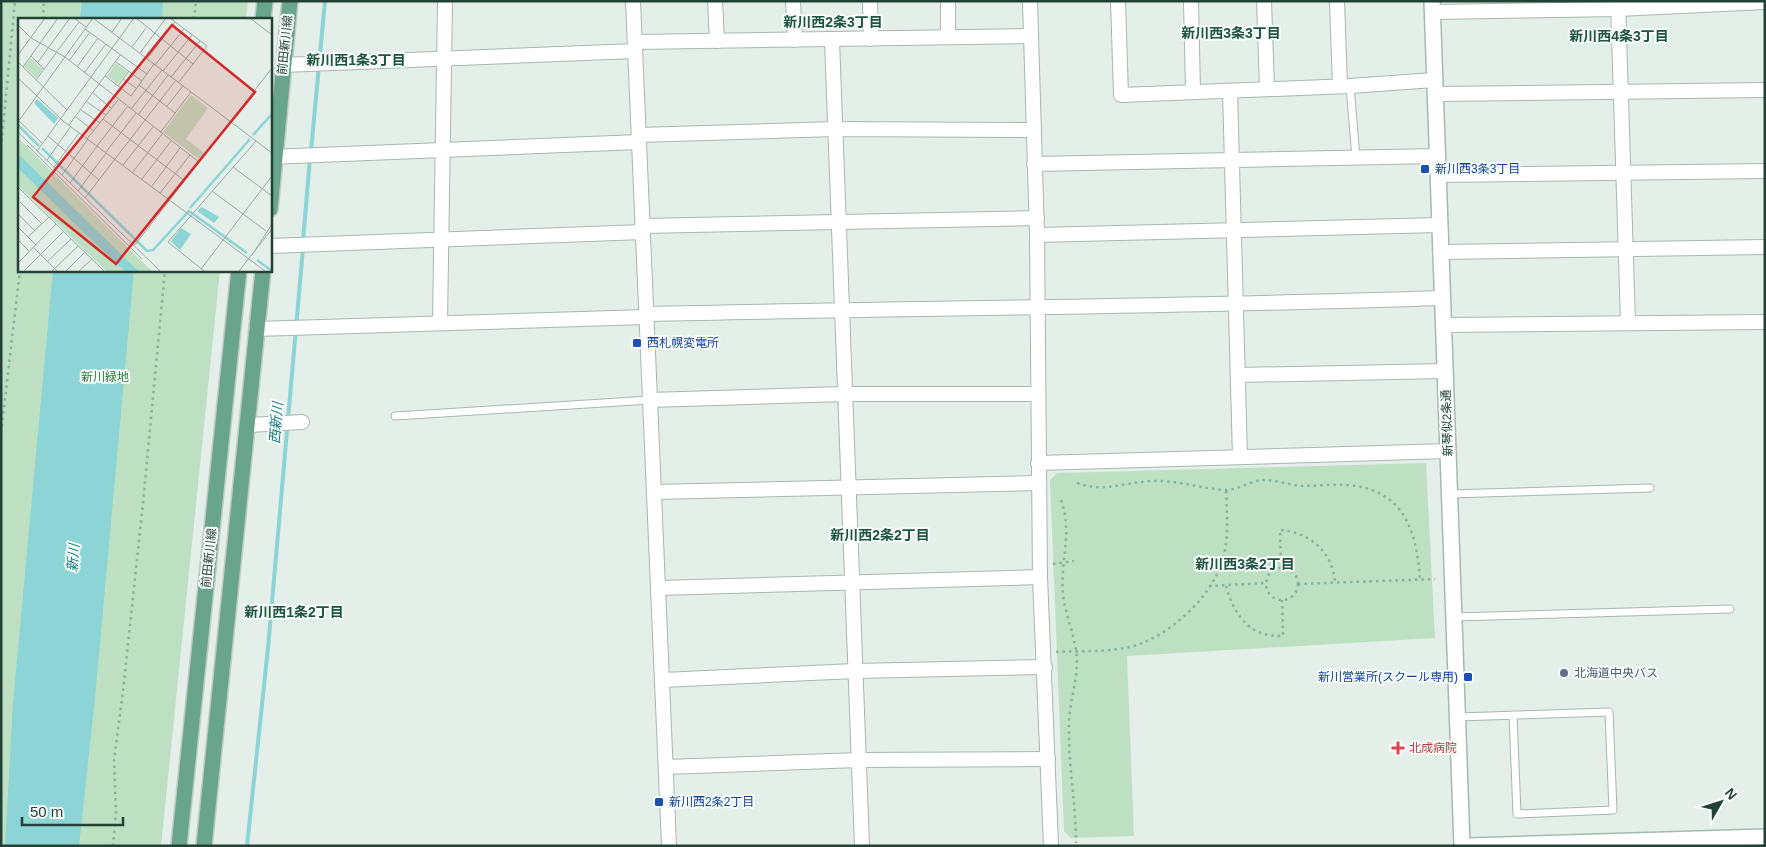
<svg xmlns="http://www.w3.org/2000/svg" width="1766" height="847" viewBox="0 0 1766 847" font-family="Arial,'Noto Sans JP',sans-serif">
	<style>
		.green { fill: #bee0c2 }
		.water { fill: #8cd4d5 }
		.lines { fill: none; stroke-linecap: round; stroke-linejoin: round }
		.stream { stroke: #8cd4d5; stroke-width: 4 }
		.lane-casing { stroke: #a7b8af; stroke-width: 9 }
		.street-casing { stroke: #a7b8af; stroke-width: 16 }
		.secondary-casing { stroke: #a3bbaf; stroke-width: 18 }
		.primary-casing { stroke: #c1cac6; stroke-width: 18 }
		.path { stroke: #85b39e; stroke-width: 2.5; stroke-dasharray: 2.5 4; stroke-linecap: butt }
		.lane { stroke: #fff; stroke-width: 7 }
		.street { stroke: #fff; stroke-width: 14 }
		.secondary { stroke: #fff; stroke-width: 15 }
		.primary { stroke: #69a58d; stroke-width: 15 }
		.transit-dot { fill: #1a4fb4; stroke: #f6fbf8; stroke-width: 2 }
		.service-dot { fill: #5c6f8a; stroke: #f6fbf8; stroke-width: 2 }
		.health-dot { fill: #e0444e; stroke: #f6fbf8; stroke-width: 2 }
		.labels { text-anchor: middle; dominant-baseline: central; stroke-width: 4; stroke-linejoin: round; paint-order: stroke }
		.street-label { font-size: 12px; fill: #234235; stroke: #f6fbf8 }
		.transit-label { font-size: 12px; fill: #164399; stroke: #f6fbf8; text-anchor: start }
		.park-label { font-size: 12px; fill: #2c7a3f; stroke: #f6fbf8 }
		.service-label { font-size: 12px; fill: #4e5e75; stroke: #f6fbf8; text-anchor: start }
		.health-label { font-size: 12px; fill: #be3a42; stroke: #f6fbf8; text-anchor: start }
		.neighbourhood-label { font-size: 14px; font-weight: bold; fill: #1e5540; stroke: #f6fbf8 }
		.water-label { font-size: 14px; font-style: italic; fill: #1a7e81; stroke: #f6fbf8 }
		.inset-river { fill: none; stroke: #8cd4d5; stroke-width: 2.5 }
		.inset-road { fill: none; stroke: #97aaa1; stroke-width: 1 }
		.view { fill: #d62828; fill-opacity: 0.15; stroke: #d62828; stroke-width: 2.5 }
		.inset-edge { fill: none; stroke: #234235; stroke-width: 2.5 }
	</style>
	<rect width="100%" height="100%" fill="#e5efe9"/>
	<g class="green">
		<polygon points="1,1 248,1 246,19 19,19 19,270 220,270 161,846 1,846"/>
		<polygon points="1426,463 1435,638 1127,656 1134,836 1071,838 1064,831 1050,480 1057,473"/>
	</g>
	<g class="water">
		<polygon points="82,1 163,1 162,19 80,19"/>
		<polygon points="53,270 134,270 95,698 79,846 5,846 13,703"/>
	</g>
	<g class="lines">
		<g class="stream">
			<polyline points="311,151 325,1"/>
			<polyline points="303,241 310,158"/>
			<polyline points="247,846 268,648 303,248"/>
		</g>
		<defs>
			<g id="lane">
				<polyline points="1350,86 1356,158"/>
				<polyline points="395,416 650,400"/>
				<polyline points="1449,494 1650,488"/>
				<polyline points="1454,617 1730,609"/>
				<polyline points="1458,717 1609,712 1613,810 1517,814 1513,715"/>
			</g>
			<g id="street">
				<polyline points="633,1 669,846"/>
				<polyline points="715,1 717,41"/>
				<polyline points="793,1 795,40"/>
				<polyline points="870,1 871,39"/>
				<polyline points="948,1 948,36"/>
				<polyline points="1030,1 1037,235 1040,577 1051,846"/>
				<polyline points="1118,1 1121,95 1350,86 1434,80"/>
				<polyline points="1191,1 1193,92"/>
				<polyline points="1264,1 1267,89"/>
				<polyline points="1337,1 1340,86"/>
				<polyline points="1618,2 1628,323"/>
				<polyline points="1432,12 1618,9 1765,2"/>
				<polyline points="832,40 862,846"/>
				<polyline points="635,42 1030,36"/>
				<polyline points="283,65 635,51"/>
				<polyline points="1230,91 1240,457"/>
				<polyline points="1435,94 1765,90"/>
				<polyline points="639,135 835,129 1033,130"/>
				<polyline points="270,157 639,142"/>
				<polyline points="1034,164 1437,156"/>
				<polyline points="1438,175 1765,171"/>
				<polyline points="642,226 1037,218"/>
				<polyline points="1037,235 1439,225"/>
				<polyline points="270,246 643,232"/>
				<polyline points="1440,252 1765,247"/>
				<path d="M646 314C912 308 1177 307 1442 298"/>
				<polyline points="440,322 445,1"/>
				<polyline points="1443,325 1765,322"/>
				<polyline points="256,329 646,317"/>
				<polyline points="1238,375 1445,371"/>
				<polyline points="650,400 845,394 1038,394"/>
				<polyline points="248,425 302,422"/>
				<polyline points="1038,463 1448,451"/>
				<polyline points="654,492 1038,483"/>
				<polyline points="659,588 1040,577"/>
				<polyline points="663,680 855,671 1045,667"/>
				<polyline points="666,767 859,760 1048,759"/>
			</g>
			<g id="secondary">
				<polyline points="1432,1 1462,846"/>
				<polyline points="1470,846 1765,837"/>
			</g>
			<g id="primary">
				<polyline points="263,19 265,1"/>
				<polyline points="270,209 290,1"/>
				<polyline points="179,846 239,270"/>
				<polyline points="204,846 263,270"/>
			</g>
		</defs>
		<use href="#lane" class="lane-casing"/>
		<use href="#street" class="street-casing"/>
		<use href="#secondary" class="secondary-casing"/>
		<use href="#primary" class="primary-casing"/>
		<g class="path">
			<polyline points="43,19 44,1"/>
			<polyline points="194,19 196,1"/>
			<polyline points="1,148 15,1"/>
			<polyline points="1,433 20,270"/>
			<path d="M1077 483C1104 493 1125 482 1152 481 1177 480 1199 488 1224 490 1236 491 1248 482 1261 480 1274 479 1288 485 1302 486 1319 486 1339 483 1356 486 1407 494 1417 536 1420 580"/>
			<path d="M1061 500C1073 533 1060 560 1063 594 1065 613 1073 631 1076 650 1080 676 1069 700 1069 725 1068 765 1076 804 1076 843"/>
			<polyline points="1053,564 1074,561"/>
			<path d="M1281 568 1280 530C1310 532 1332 552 1335 581"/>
			<circle cx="1282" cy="584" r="16"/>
			<polyline points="1298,584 1435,579"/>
			<polyline points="1209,586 1265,583"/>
			<path d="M1226 586C1234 615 1250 638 1283 636L1282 600"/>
			<path d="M1056 652C1079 651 1103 652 1125 648 1165 641 1212 598 1223 559 1229 536 1227 513 1226 490"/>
			<polyline points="113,846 116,812 114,761 123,691 143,503 165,270"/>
		</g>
		<use href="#lane" class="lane"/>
		<use href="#street" class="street"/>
		<use href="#secondary" class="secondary"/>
		<use href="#primary" class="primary"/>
	</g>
	<g class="transit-dot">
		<rect x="1420" y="164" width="10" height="10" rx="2.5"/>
		<rect x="632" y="338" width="10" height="10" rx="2.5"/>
		<rect x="1463" y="672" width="10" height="10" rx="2.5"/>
		<rect x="654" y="797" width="10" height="10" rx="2.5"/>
	</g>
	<circle class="service-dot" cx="1564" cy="673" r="5"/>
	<path class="health-dot" d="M1395.5 740.5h5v5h5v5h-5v5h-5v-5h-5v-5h5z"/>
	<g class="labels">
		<g class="street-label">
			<text transform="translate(285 45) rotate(-84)">前田新川線</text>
			<text transform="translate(1447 423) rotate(-92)">新琴似2条通</text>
			<text transform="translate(209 558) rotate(-84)">前田新川線</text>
		</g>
		<g class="transit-label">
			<text x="1435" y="169">新川西3条3丁目</text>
			<text x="647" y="343">西札幌変電所</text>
			<text x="1458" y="677" text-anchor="end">新川営業所(スクール専用)</text>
			<text x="669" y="802">新川西2条2丁目</text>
		</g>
		<g class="park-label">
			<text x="105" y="377">新川緑地</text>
		</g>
		<g class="service-label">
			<text x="1574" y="673">北海道中央バス</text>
		</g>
		<g class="health-label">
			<text x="1409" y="748">北成病院</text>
		</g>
		<g class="neighbourhood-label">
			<text x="833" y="22">新川西2条3丁目</text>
			<text x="1231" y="33">新川西3条3丁目</text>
			<text x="1619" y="36">新川西4条3丁目</text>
			<text x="356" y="60">新川西1条3丁目</text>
			<text x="880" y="535">新川西2条2丁目</text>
			<text x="1245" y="564">新川西3条2丁目</text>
			<text x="294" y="612">新川西1条2丁目</text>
		</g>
		<g class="water-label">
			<text transform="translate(276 423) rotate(-85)">西新川</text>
			<text transform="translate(73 558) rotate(-86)">新川</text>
		</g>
	</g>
	<g transform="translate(18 18)">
		<rect width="254" height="254" fill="#e5efe9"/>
		<path d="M13 40 25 51 18 60 6 48ZM98 45 109 54 100 66 89 58ZM173 77 190 90 168 121 186 135 181 141 145 114ZM0 120 116 236 134 253H88L10 177 0 167Z" fill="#bee0c2"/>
		<path d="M19 81 40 100 36 106 16 85ZM0 136 30 165 120 253H107L55 204 0 150ZM184 189 201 199 196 205 179 193ZM163 210 173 216 162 232 153 223Z" fill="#8cd4d5"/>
		<path class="inset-river" d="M0 107 21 128M235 117 254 96M24 130 129 233 135 232 171 193 229 235M172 190 232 121M239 242 254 253"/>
		<path class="inset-road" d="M56 0 68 9M75 0 254 135M118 0 175 46M152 0 189 28 161 64M232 0 254 17M0 7 13 20 47 39 181 144M67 11 129 56M94 14 104 0M114 29 128 10M122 35 148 0M0 37 27 0M13 38 26 51M129 41 157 4M51 43 72 14M0 44 49 92M20 44 52 0M98 44 124 63M137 47 166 11M5 49 40 0M59 49 80 20M145 53 174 17M66 55 88 26M87 58 113 78 136 46M153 59 182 23M0 60 45 103 247 253M105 61 118 70M18 62 61 4M121 67 157 95M100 68 111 53M75 75 93 90M69 84 88 97M149 88 165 68M113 91 144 52M63 92 82 105M120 97 150 57M58 99 76 113M85 101 167 163M0 102 25 126M0 104 75 0M51 107 103 36M0 114 142 253M142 115 173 74M30 118 81 162M69 121 100 82M9 127 124 241M79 128 109 89M19 133 116 0M88 134 118 95M97 141 158 62M29 142 53 108M105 147 135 109M36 149 61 115M215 149 254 178M115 154 144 116M44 157 70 121M124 161 153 123M52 165 79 128M134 168 162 130M0 169 86 253M60 173 88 135M194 173 248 213M142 175 172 137M67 180 97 141M2 184 24 206M0 196 17 213M0 209 18 227M10 219 31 199M0 222 11 233M116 228 254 50M15 229 39 253M236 234 254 206M29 244 53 221M0 245 38 206M183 251 254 158M6 253 45 214M34 253 60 228M48 253 66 235M61 253 74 241M186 253 150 224 238 123M221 253 254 211"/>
		<path class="view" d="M154 7 237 74 98 246 15 179Z"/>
		<rect width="254" height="254" class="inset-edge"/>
	</g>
	<rect width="1766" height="847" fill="none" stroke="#234235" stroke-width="5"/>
	<g transform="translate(1721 802) rotate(51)" stroke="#f6fbf8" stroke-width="4" paint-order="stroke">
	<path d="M0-4L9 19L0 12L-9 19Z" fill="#234235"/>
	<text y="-8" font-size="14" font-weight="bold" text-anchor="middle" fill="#234235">N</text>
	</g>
	<path d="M22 817v8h101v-8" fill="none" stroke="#234235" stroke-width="2.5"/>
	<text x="30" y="817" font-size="15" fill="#234235" stroke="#f6fbf8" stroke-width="4" paint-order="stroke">50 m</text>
</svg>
